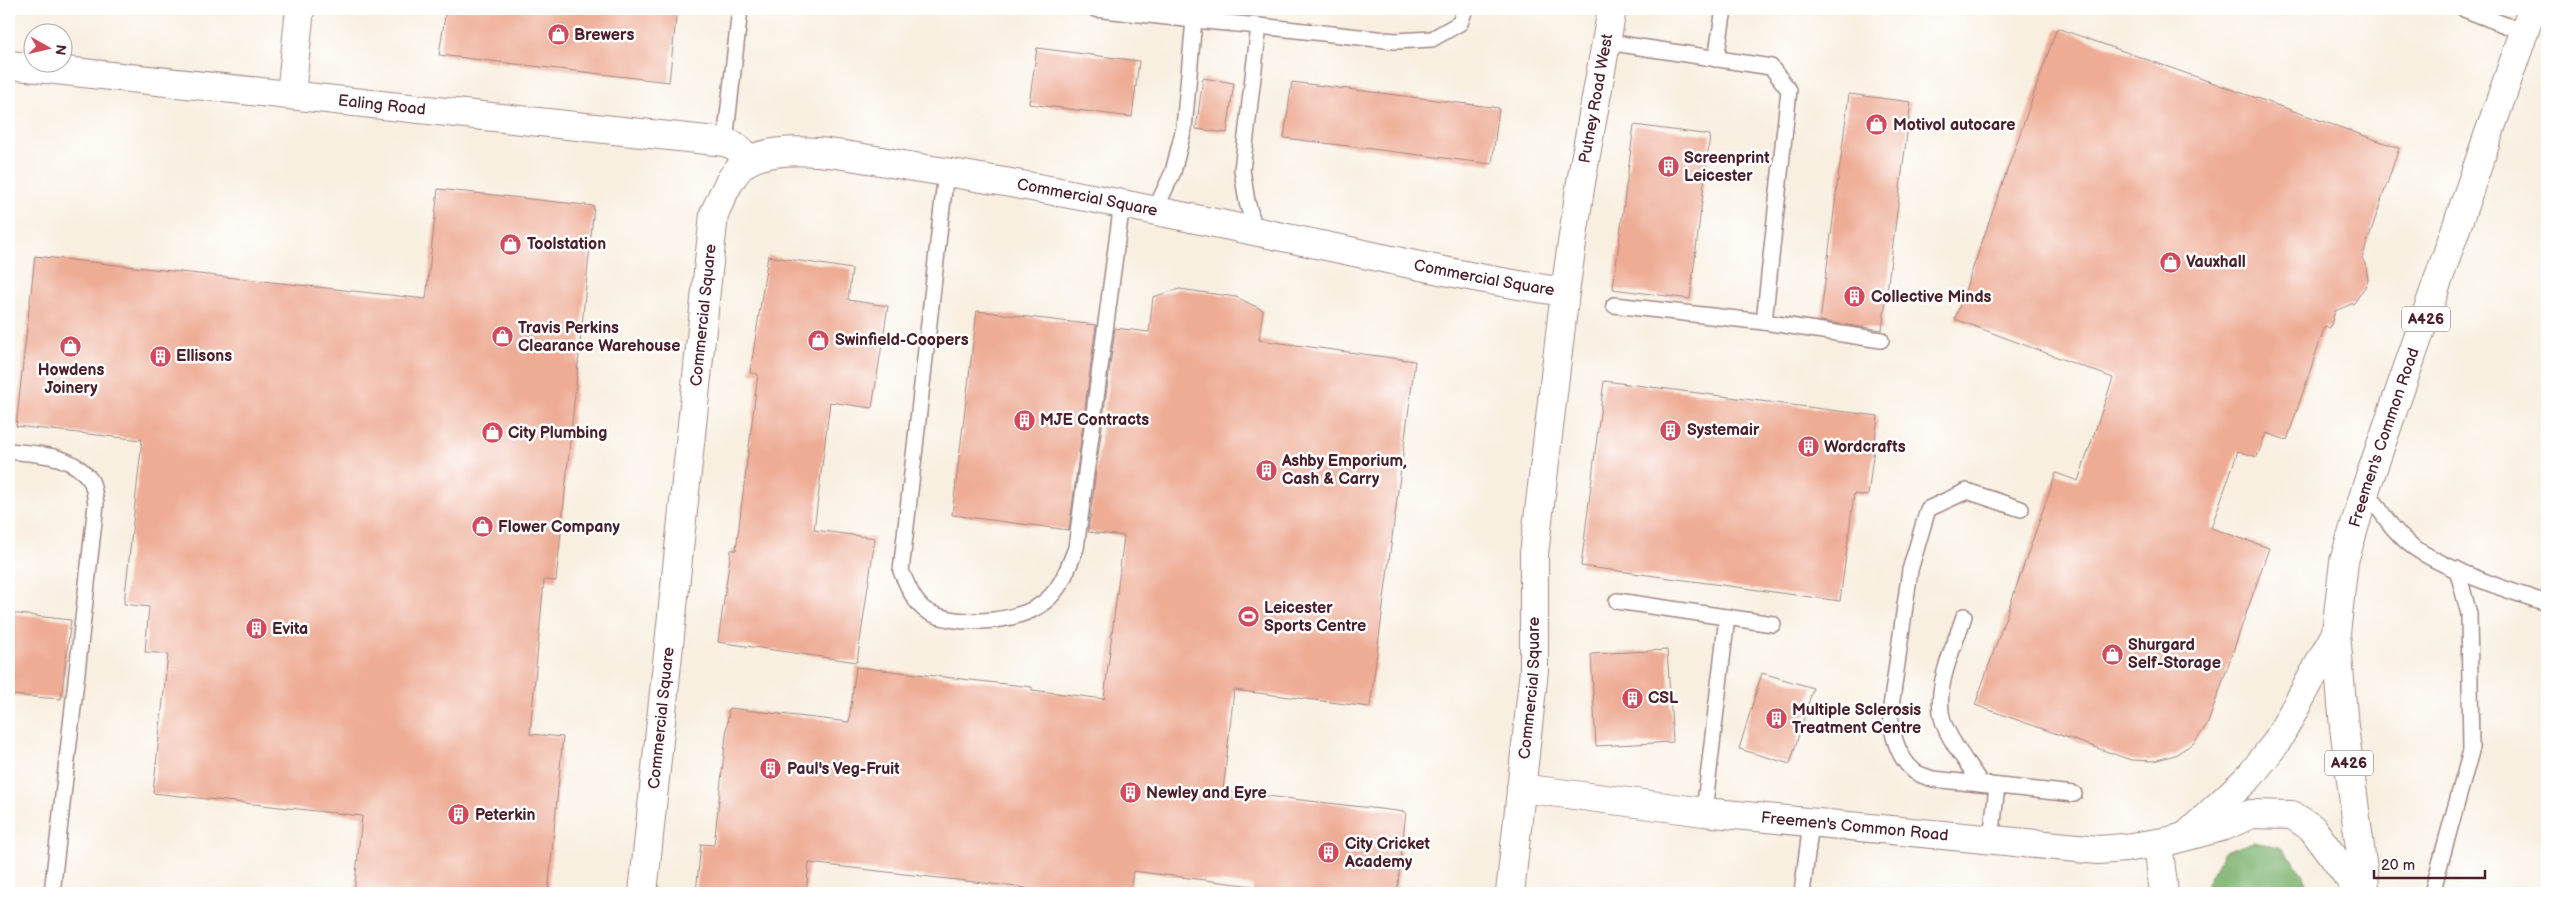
<svg xmlns="http://www.w3.org/2000/svg" width="2556" height="902" viewBox="0 0 2556 902" font-family="'Balsamiq Sans',sans-serif">
	<style>
		.forest { fill: #7eb36f; stroke: #64694d }
		.building { fill: #eeac94 }
		.lines { fill: none; stroke-linecap: round; stroke-linejoin: round }
		.lane-casing { stroke: #a18786; stroke-width: 18 }
		.street-casing { stroke: #a18786; stroke-width: 30 }
		.secondary-casing { stroke: #a18786; stroke-width: 30 }
		.primary-casing { stroke: #a18786; stroke-width: 30 }
		.lane { stroke: #fff; stroke-width: 15 }
		.street { stroke: #fff; stroke-width: 28 }
		.secondary { stroke: #fff; stroke-width: 28 }
		.primary { stroke: #fff; stroke-width: 28 }
		.labels { text-anchor: middle; dominant-baseline: central; stroke-width: 5; stroke-linejoin: round; paint-order: stroke }
		.shield { fill: #fff; stroke: #80626b; stroke-width: 1 }
		.shield-label { font-size: 15px; font-weight: bold; fill: #4a1f2b }
		.poi-label { font-size: 16px; font-weight: bold; fill: #4a1f2b; stroke: #fff; text-anchor: start }
		.street-label { font-size: 16px; fill: #4a1f2b; stroke: #fff }
	</style>
	<rect width="100%" height="100%" fill="#fff"/>
	<filter id="ink" filterUnits="userSpaceOnUse"><feTurbulence type="fractalNoise" baseFrequency=".02" numOctaves="2"/><feDisplacementMap in="SourceGraphic" scale="10" xChannelSelector="R" yChannelSelector="G"/><feConvolveMatrix kernelMatrix="1 2 1 2 8 2 1 2 1" color-interpolation-filters="sRGB"/></filter>
	<filter id="wash" filterUnits="userSpaceOnUse"><feTurbulence type="fractalNoise" baseFrequency=".0096" numOctaves="4" result="noise"/><feDisplacementMap in="SourceGraphic" scale="20" xChannelSelector="R" yChannelSelector="G"/><feGaussianBlur stdDeviation="1.12" result="paint"/><feColorMatrix in="noise" values="0 0 0 0 0 0 0 0 0 0 0 0 0 0 0 0 0 1.4 0 .05"/><feComposite in="paint" operator="in"/></filter>
	<g filter="url(#wash)">
		<rect width="100%" height="100%" fill="#f8efe0"/>
		<polygon class="forest" points="2253,842 2280,847 2304,874 2307,893 2206,893 2207,883 2224,852"/>
		<g id="blocks">
			<g class="building">
				<polygon points="446,9 677,9 669,82 439,55"/>
				<polygon points="2057,28 2399,148 2362,258 2366,266 2368,280 2365,287 2354,303 2335,311 2330,328 2325,326 2287,440 2266,433 2257,457 2238,451 2211,528 2269,548 2208,723 2194,743 2175,755 2154,761 2131,760 1975,705 2056,473 2078,481 2113,378 1955,319"/>
				<polygon points="1037,48 1139,61 1132,117 1029,104"/>
				<polygon points="1203,78 1234,83 1227,133 1196,129"/>
				<polygon points="1292,82 1499,108 1492,164 1284,138"/>
				<polygon points="1849,94 1911,102 1882,330 1820,321"/>
				<polygon points="1634,125 1710,135 1690,299 1613,289"/>
				<polygon points="438,189 594,206 556,581 544,580 530,734 563,737 548,893 354,893 362,816 153,793 168,654 145,652 149,607 124,604 142,440 16,426 35,256 426,299"/>
				<polygon points="768,256 852,269 848,300 888,306 872,408 830,402 814,530 875,538 857,662 718,642 731,550 736,550 758,374 750,373"/>
				<polygon points="1179,289 1236,297 1263,310 1259,340 1415,361 1370,707 1234,690 1223,791 1406,812 1397,893 1252,893 1253,886 1133,871 1130,893 1025,893 1026,888 809,863 806,893 696,893 701,844 714,845 729,708 849,722 856,667 1032,687 1032,690 1104,699 1124,536 1088,532 1115,328 1149,332 1153,297"/>
				<polygon points="977,311 1096,325 1069,530 952,515"/>
				<polygon points="1604,381 1878,416 1868,496 1854,494 1840,601 1581,566"/>
				<polygon points="9,613 71,620 61,699 9,695"/>
				<polygon points="1667,650 1673,742 1596,746 1591,654"/>
				<polygon points="1762,673 1813,688 1790,764 1739,749"/>
			</g>
		</g>
	</g>
	<g filter="url(#ink)">
		<use href="#blocks" fill-opacity="0" stroke="#a18786" stroke-width="1"/>
		<g class="lines">
			<defs>
				<g id="lane">
					<polyline points="1095,9 1194,20 1184,128 1173,172 1155,210"/>
					<polyline points="2464,9 2523,32"/>
					<polyline points="1194,20 1259,26"/>
					<polyline points="1607,42 1771,67 1789,90 1764,322"/>
					<polyline points="1716,59 1724,9"/>
					<polyline points="725,142 740,9"/>
					<path d="M946 172 901 571C907 584 913 601 925 610 952 628 1019 623 1043 603 1061 590 1068 568 1076 548L1122 203"/>
					<polyline points="1256,232 1247,202 1242,170 1259,26 1395,41 1432,39 1460,23 1465,9"/>
					<polyline points="1614,305 1764,322 1881,340"/>
					<path d="M9 451C38 454 73 454 91 481 94 487 95 497 96 504L52 893"/>
					<path d="M2366 488C2379 509 2392 531 2412 546 2444 569 2509 591 2547 603"/>
					<path d="M2021 509 1967 491 1928 509 1910 570 1890 714C1892 734 1897 757 1914 771 1919 775 1927 777 1933 779L2074 794"/>
					<polyline points="1617,601 1773,624"/>
					<path d="M1964 616C1954 648 1933 688 1943 721 1949 741 1970 766 1981 784"/>
					<polyline points="1704,812 1727,617"/>
					<polyline points="1991,840 1997,786"/>
					<polyline points="1802,893 1811,823"/>
					<polyline points="2432,893 2471,751 2469,614 2457,569"/>
				</g>
				<g id="street">
					<path id="s1" d="M9 65 725 142 735 146 750 160"/>
					<polyline points="291,94 300,9"/>
					<path id="s2" d="M1521 788 1704 812 2098 850 2125 848 2169 841 2225 826 2251 814 2292 815 2312 828 2360 893"/>
					<polyline points="2187,835 2250,776 2276,743 2336,633"/>
					<polyline points="2158,844 2164,893"/>
					<path id="s3" d="M643 893 714 214C722 197 733 167 752 159 795 140 874 161 920 168 1057 189 1191 218 1326 246 1406 263 1485 281 1565 292"/>
				</g>
				<g id="secondary">
					<path id="s4" d="M1510 893 1534 670V554L1565 292 1580 188 1612 9"/>
				</g>
				<g id="primary">
					<path id="s5" d="M2366 893 2344 727 2336 633 2344 561 2366 488 2532 9"/>
				</g>
			</defs>
			<use href="#lane" class="lane-casing"/>
			<use href="#street" class="street-casing"/>
			<use href="#secondary" class="secondary-casing"/>
			<use href="#primary" class="primary-casing"/>
			<use href="#lane" class="lane"/>
			<use href="#street" class="street"/>
			<use href="#secondary" class="secondary"/>
			<use href="#primary" class="primary"/>
		</g>
	</g>
	<defs>
		<symbol id="shop-disc" viewBox="-11 -11 22 22"><circle r="9.5" fill="#d1495b" stroke="#fff"/><path d="M-5-2.5h2.3a2.7 3.5 0 0 1 5.4 0H5L5.5 6h-11ZM-1.5-2.5h3a1.5 2.3 0 0 0-3 0Z" fill="#fff"/></symbol>
		<symbol id="building-disc" viewBox="-11 -11 22 22"><circle r="9.5" fill="#d1495b" stroke="#fff"/><path d="M-4-6H4V6H1V3H-1V6H-4ZM-2.5-4.3h1.7v1.8h-1.7ZM.8-4.3h1.7v1.8H.8ZM-2.5-1h1.7V.8h-1.7ZM.8-1h1.7V.8H.8Z" fill="#fff"/></symbol>
		<symbol id="stadium-disc" viewBox="-11 -11 22 22"><circle r="9.5" fill="#d1495b" stroke="#fff"/><path d="M0-5a6.5 5 0 1 0 0 10a6.5 5 0 1 0 0-10ZM-3.5-1.8h7v3.6h-7Z" fill="#fff"/></symbol>
	</defs>
	<g fill-rule="evenodd">
		<use href="#shop-disc" x="546" y="22" width="25" height="25"/>
		<use href="#shop-disc" x="1864" y="112" width="25" height="25"/>
		<use href="#building-disc" x="1656" y="154" width="25" height="25"/>
		<use href="#shop-disc" x="498" y="232" width="25" height="25"/>
		<use href="#shop-disc" x="2158" y="250" width="25" height="25"/>
		<use href="#building-disc" x="1842" y="284" width="25" height="25"/>
		<use href="#shop-disc" x="490" y="324" width="25" height="25"/>
		<use href="#shop-disc" x="806" y="328" width="25" height="25"/>
		<use href="#shop-disc" x="58" y="334" width="25" height="25"/>
		<use href="#building-disc" x="148" y="344" width="25" height="25"/>
		<use href="#building-disc" x="1012" y="408" width="25" height="25"/>
		<use href="#building-disc" x="1658" y="418" width="25" height="25"/>
		<use href="#shop-disc" x="480" y="420" width="25" height="25"/>
		<use href="#building-disc" x="1796" y="434" width="25" height="25"/>
		<use href="#building-disc" x="1254" y="458" width="25" height="25"/>
		<use href="#shop-disc" x="470" y="514" width="25" height="25"/>
		<use href="#stadium-disc" x="1236" y="604" width="25" height="25"/>
		<use href="#building-disc" x="244" y="616" width="25" height="25"/>
		<use href="#shop-disc" x="2100" y="642" width="25" height="25"/>
		<use href="#building-disc" x="1620" y="686" width="25" height="25"/>
		<use href="#building-disc" x="1764" y="706" width="25" height="25"/>
		<use href="#building-disc" x="758" y="756" width="25" height="25"/>
		<use href="#building-disc" x="1118" y="780" width="25" height="25"/>
		<use href="#building-disc" x="446" y="802" width="25" height="25"/>
		<use href="#building-disc" x="1316" y="840" width="25" height="25"/>
	</g>
	<g class="labels">
		<g class="shield">
			<rect x="2402" y="306.5" width="48" height="25" rx="4"/>
			<rect x="2325" y="750.5" width="48" height="25" rx="4"/>
		</g>
		<g class="shield-label">
			<text x="2426" y="319">A426</text>
			<text x="2349" y="763">A426</text>
		</g>
		<g class="poi-label">
			<text x="574" y="35">Brewers</text>
			<text x="1893" y="125">Motivol autocare</text>
			<text x="1684" y="158">Screenprint<tspan x="1684" dy="18">Leicester</tspan></text>
			<text x="527" y="244">Toolstation</text>
			<text x="2186" y="262">Vauxhall</text>
			<text x="1871" y="297">Collective Minds</text>
			<text x="518" y="328">Travis Perkins<tspan x="518" dy="18">Clearance Warehouse</tspan></text>
			<text x="835" y="340">Swinfield-Coopers</text>
			<text x="176" y="356">Ellisons</text>
			<text x="71" y="370" text-anchor="middle">Howdens<tspan x="71" dy="18">Joinery</tspan></text>
			<text x="1040" y="420">MJE Contracts</text>
			<text x="1687" y="430">Systemair</text>
			<text x="508" y="433">City Plumbing</text>
			<text x="1824" y="447">Wordcrafts</text>
			<text x="1282" y="461">Ashby Emporium,<tspan x="1282" dy="18">Cash &amp; Carry</tspan></text>
			<text x="498" y="527">Flower Company</text>
			<text x="1264" y="608">Leicester<tspan x="1264" dy="18">Sports Centre</tspan></text>
			<text x="272" y="629">Evita</text>
			<text x="2128" y="645">Shurgard<tspan x="2128" dy="18">Self-Storage</tspan></text>
			<text x="1648" y="698">CSL</text>
			<text x="1792" y="710">Multiple Sclerosis<tspan x="1792" dy="18">Treatment Centre</tspan></text>
			<text x="787" y="769">Paul's Veg-Fruit</text>
			<text x="1146" y="793">Newley and Eyre</text>
			<text x="475" y="815">Peterkin</text>
			<text x="1345" y="844">City Cricket<tspan x="1345" dy="18">Academy</tspan></text>
		</g>
		<g class="street-label">
			<text stroke="none"><textPath href="#s4" startOffset="800">Putney Road West</textPath></text>
			<text stroke="none"><textPath href="#s1" startOffset="375">Ealing Road</textPath></text>
			<text stroke="none"><textPath href="#s3" startOffset="1091">Commercial Square</textPath></text>
			<text stroke="none"><textPath href="#s3" startOffset="1496">Commercial Square</textPath></text>
			<text stroke="none"><textPath href="#s3" startOffset="581">Commercial Square</textPath></text>
			<text stroke="none"><textPath href="#s5" startOffset="464">Freemen's Common Road</textPath></text>
			<text stroke="none"><textPath href="#s4" startOffset="206">Commercial Square</textPath></text>
			<text stroke="none"><textPath href="#s3" startOffset="176">Commercial Square</textPath></text>
			<text stroke="none"><textPath href="#s2" startOffset="336">Freemen's Common Road</textPath></text>
		</g>
	</g>
	<rect width="2556" height="902" fill="none" stroke="#fff" stroke-width="30"/>
	<g transform="translate(48 48) rotate(98)"><circle r="24" fill="#ffffff" stroke="#b7a5aa"/>
	<path d="M0-4L9 19L0 12L-9 19Z" fill="#d1495b"/>
	<text y="-8" font-size="14" font-weight="bold" text-anchor="middle" fill="#4a1f2b">N</text>
	</g>
	<path d="M2374 870v8h111v-8" fill="none" stroke="#4a1f2b" stroke-width="2.5"/>
	<text x="2381" y="870" font-size="15" fill="#4a1f2b" stroke="#ffffff" stroke-width="4" paint-order="stroke">20 m</text>
</svg>
